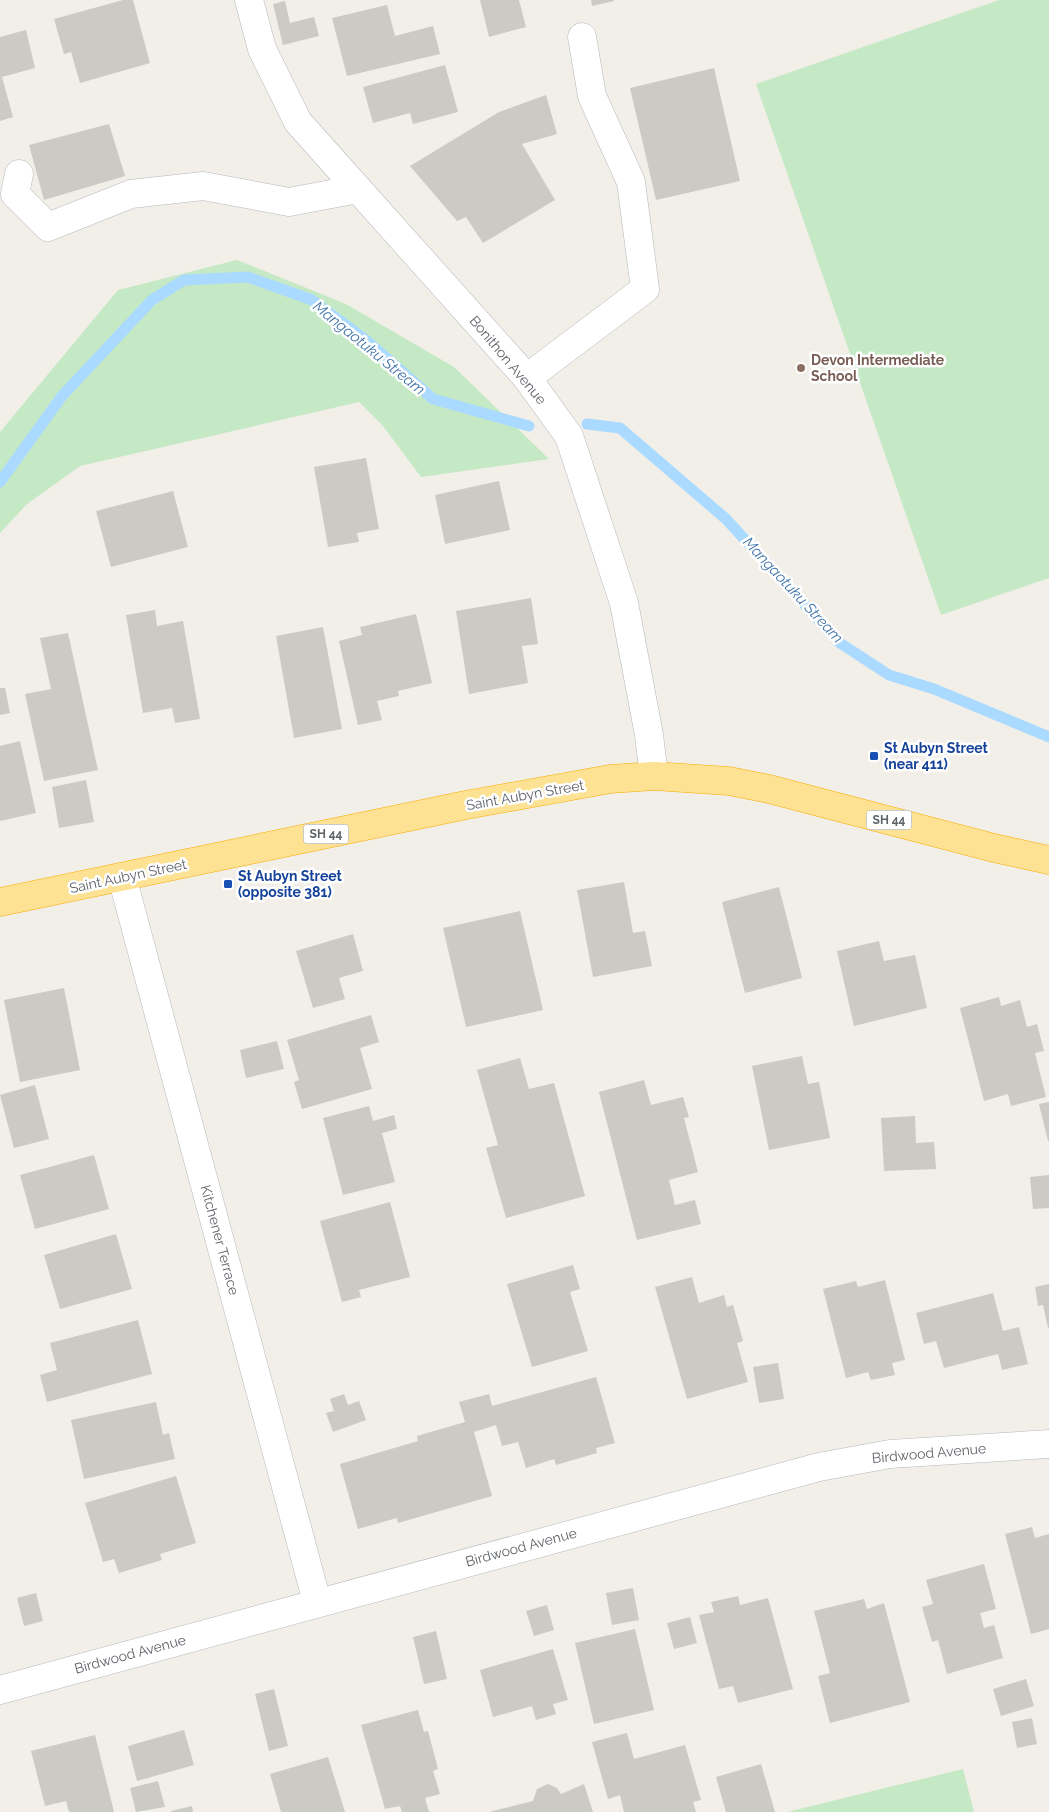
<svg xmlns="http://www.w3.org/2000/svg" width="1049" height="1812" viewBox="0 0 1049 1812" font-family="Raleway,sans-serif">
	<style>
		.green { fill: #c5e8c5 }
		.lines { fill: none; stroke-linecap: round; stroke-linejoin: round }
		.stream { stroke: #aadaff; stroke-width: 11 }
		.building { fill: #cccac5 }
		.minor-casing { stroke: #b5b8bc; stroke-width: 29 }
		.highway-casing { stroke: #f9ab00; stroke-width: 29 }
		.minor { stroke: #fff; stroke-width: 28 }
		.highway { stroke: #fde293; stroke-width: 28 }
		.education-dot { fill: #8d6e63; stroke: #fff; stroke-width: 2 }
		.transit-dot { fill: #1a4fb4; stroke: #fff; stroke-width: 2 }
		.labels { text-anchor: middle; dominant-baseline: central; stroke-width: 5; stroke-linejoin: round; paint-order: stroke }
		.shield { fill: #fff; stroke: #8f9295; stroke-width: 1 }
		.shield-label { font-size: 12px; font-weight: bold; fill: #5f6368 }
		.street-label { font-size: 14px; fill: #5f6368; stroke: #fff }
		.education-label { font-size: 14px; font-weight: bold; fill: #785e54; stroke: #fff; text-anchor: start }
		.transit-label { font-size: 14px; font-weight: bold; fill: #164399; stroke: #fff; text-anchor: start }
		.water-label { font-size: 15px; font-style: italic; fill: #4174aa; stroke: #fff }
	</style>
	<rect width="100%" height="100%" fill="#f1efe8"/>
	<g class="green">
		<polygon points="999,0 1049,0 1049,578 941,615 756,84"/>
		<polygon points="237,260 346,304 454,367 549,459 421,477 383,426 359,402 80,466 27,504 0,533 0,432 118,290"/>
		<polygon points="963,1769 974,1812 787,1812"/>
	</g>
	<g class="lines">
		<g class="stream">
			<polyline points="587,424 620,428 726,519 840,643 889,675 934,689 1049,737"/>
			<polyline points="0,482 62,396 152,300 184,280 248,277 312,300 367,341 433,399 529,426"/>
		</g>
	</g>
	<g class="building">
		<polygon points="123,0 133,0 150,63 80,83 71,52 64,54 54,19"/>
		<polygon points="480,0 519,0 526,27 489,37"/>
		<polygon points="591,0 614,0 614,1 592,6"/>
		<polygon points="285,1 290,23 314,17 319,36 283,45 273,4"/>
		<polygon points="387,5 395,36 433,26 440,54 347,76 332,18"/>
		<polygon points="26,30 35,68 2,77 13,117 0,121 0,37"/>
		<polygon points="445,65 458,112 413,124 410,113 373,123 363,87"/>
		<polygon points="714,68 740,181 656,200 630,88"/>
		<polygon points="546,95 557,134 522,144 555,200 483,243 466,217 457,221 410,166 499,112"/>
		<polygon points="109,124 125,176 44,200 29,145"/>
		<polygon points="366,458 379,529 357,533 359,542 328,547 314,467"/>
		<polygon points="499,481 510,530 445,544 435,495"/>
		<polygon points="173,491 188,547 111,567 96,511"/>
		<polygon points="531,598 538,644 522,646 528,683 469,694 456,611"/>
		<polygon points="155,610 157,626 183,621 200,719 175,723 172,708 143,713 126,615"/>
		<polygon points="416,614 432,683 398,691 399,696 377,701 382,720 358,725 339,641 362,635 360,627"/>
		<polygon points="323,627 342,729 294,738 276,636"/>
		<polygon points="68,633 98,770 44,781 25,694 51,689 40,638"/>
		<polygon points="0,688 5,688 10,713 0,715"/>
		<polygon points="20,741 36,813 0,821 0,746"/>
		<polygon points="86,780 94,822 59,828 52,787"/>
		<polygon points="624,882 633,933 645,931 652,966 593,977 577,890"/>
		<polygon points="779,887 802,978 745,993 722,902"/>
		<polygon points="520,911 543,1010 466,1027 443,928"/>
		<polygon points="353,934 363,971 339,978 345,999 313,1008 296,951"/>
		<polygon points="879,941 884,961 915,955 927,1008 854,1026 837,951"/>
		<polygon points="64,988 80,1070 20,1082 4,1000"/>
		<polygon points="999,997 1001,1006 1020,1000 1027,1027 1037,1024 1044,1051 1035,1053 1046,1097 1011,1106 1008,1094 984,1101 960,1008"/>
		<polygon points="371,1015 379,1042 360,1048 372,1089 302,1109 294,1082 299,1080 287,1040"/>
		<polygon points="277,1041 284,1069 246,1078 240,1050"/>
		<polygon points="802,1056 808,1084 819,1082 830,1138 769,1150 752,1066"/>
		<polygon points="520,1058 529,1089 554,1083 585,1196 506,1218 486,1148 498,1145 477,1070"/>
		<polygon points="644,1080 651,1105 683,1097 689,1117 684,1118 698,1172 669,1180 675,1205 695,1200 701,1224 637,1240 599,1092"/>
		<polygon points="35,1085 49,1139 14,1148 0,1095"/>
		<polygon points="1049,1102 1049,1141 1048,1141 1039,1104"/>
		<polygon points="369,1106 373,1121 394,1115 397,1129 382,1133 395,1182 343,1195 323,1118"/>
		<polygon points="915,1116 916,1143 934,1142 936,1169 884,1171 881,1118"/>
		<polygon points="94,1155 109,1209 35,1229 20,1175"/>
		<polygon points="1049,1175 1049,1208 1033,1209 1030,1177"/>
		<polygon points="390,1202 410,1277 359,1290 361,1297 342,1302 320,1221"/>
		<polygon points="116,1234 132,1289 60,1309 44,1255"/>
		<polygon points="573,1265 580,1289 570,1292 588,1351 532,1367 507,1284"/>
		<polygon points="692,1277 699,1303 724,1295 727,1307 733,1305 743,1341 737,1343 748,1382 687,1399 655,1287"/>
		<polygon points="885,1280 905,1360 892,1363 895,1375 871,1380 868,1372 846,1378 823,1289 856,1281 858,1287"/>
		<polygon points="1049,1284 1049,1328 1048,1328 1043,1305 1038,1306 1035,1287"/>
		<polygon points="993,1293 1003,1331 1019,1327 1028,1364 1002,1370 998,1354 944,1368 936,1341 924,1344 916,1313"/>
		<polygon points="138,1320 152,1374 47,1402 40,1375 57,1370 50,1343"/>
		<polygon points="778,1363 784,1399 759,1403 753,1367"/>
		<polygon points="596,1377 615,1443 596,1448 597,1453 556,1465 554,1459 526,1468 518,1442 502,1446 496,1425 474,1432 492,1496 398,1523 397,1518 358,1529 340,1464 418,1441 417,1436 465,1422 459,1402 489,1394 492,1406"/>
		<polygon points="344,1394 348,1405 359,1401 366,1420 333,1432 326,1413 334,1411 330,1399"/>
		<polygon points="156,1402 163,1435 169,1433 175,1459 84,1479 71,1420"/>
		<polygon points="176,1476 196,1543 160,1554 162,1560 119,1573 114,1559 103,1562 85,1503"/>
		<polygon points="1032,1527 1035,1538 1049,1534 1049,1629 1031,1634 1005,1534"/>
		<polygon points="984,1564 996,1609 980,1613 984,1628 994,1625 1003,1658 947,1674 938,1640 932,1642 922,1607 933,1604 926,1580"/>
		<polygon points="633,1588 639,1620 612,1625 606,1593"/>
		<polygon points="36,1593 43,1621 24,1626 17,1598"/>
		<polygon points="738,1596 740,1605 768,1598 793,1689 738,1703 733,1686 719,1689 699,1615 714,1612 711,1602"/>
		<polygon points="864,1599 867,1609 884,1603 910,1702 830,1723 818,1676 830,1673 814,1611"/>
		<polygon points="547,1605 554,1630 534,1636 526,1611"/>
		<polygon points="690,1617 697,1643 674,1649 667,1623"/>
		<polygon points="635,1629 654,1710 594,1724 575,1643"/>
		<polygon points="436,1631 447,1679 424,1684 413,1637"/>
		<polygon points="553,1649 568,1700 553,1704 556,1714 536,1720 532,1706 493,1717 480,1670"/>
		<polygon points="1026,1679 1034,1706 1001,1716 993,1689"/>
		<polygon points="274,1689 288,1746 269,1751 255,1694"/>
		<polygon points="418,1710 424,1732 428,1731 438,1769 433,1771 440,1794 425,1798 429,1812 402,1812 400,1806 385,1809 361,1725"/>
		<polygon points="1032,1718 1037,1744 1017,1748 1012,1722"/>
		<polygon points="184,1730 194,1765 137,1781 128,1746"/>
		<polygon points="627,1733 634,1759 685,1745 701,1800 693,1802 696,1812 624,1812 620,1795 608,1799 592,1742"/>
		<polygon points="95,1735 114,1812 69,1812 66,1801 45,1806 31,1751"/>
		<polygon points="328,1757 345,1812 281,1812 270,1774"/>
		<polygon points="761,1764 775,1812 726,1812 716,1777"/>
		<polygon points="158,1781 165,1807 136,1812 130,1788"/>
		<polygon points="548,1784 557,1788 561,1794 584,1784 593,1812 489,1812 533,1801 537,1789"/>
		<polygon points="192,1806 193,1812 171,1812 171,1811"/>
	</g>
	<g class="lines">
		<defs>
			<g id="minor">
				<polyline points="249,0 262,49 298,122 527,378 569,436 624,603 649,735 654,776"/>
				<polyline points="19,174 15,194 48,227 131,194 203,186 289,202 358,189"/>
				<polyline points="527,378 645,289 631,182 592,96 582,37"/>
				<polyline points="122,877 317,1602"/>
				<polyline points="0,1690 819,1467 890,1454 1049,1444"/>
			</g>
			<polyline id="highway" points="0,902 466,805 610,779 654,776 729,781 769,789 994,848 1049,860"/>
		</defs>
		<use href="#minor" class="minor-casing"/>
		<use href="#highway" class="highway-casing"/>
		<use href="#minor" class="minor"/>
		<use href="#highway" class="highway"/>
	</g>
	<circle class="education-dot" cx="801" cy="368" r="5"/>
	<g class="transit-dot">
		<rect x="869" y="751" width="10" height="10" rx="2.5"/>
		<rect x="223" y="879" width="10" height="10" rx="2.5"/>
	</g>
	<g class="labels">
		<g class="shield">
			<rect x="866.5" y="810.5" width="45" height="19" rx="4"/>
			<rect x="303.5" y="824.5" width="45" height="19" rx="4"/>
		</g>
		<g class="shield-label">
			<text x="889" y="820">SH 44</text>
			<text x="326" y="834">SH 44</text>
		</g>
		<g class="street-label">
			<text transform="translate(508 360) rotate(50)">Bonithon Avenue</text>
			<text transform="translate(525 795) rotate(-10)">Saint Aubyn Street</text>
			<text transform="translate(128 876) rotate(-12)">Saint Aubyn Street</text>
			<text transform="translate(220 1240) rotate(75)">Kitchener Terrace</text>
			<text transform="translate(929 1453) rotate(-5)">Birdwood Avenue</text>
			<text transform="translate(521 1547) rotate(-15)">Birdwood Avenue</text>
			<text transform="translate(130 1654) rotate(-15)">Birdwood Avenue</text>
		</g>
		<g class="education-label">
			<text x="811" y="360">Devon Intermediate<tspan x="811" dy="16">School</tspan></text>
		</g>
		<g class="transit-label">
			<text x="884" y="748">St Aubyn Street<tspan x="884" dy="16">(near 411)</tspan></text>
			<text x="238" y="876">St Aubyn Street<tspan x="238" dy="16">(opposite 381)</tspan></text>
		</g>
		<g class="water-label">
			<text transform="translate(369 348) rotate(39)">Mangaotuku Stream</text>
			<text transform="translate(793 590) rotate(47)">Mangaotuku Stream</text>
		</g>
	</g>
</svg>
